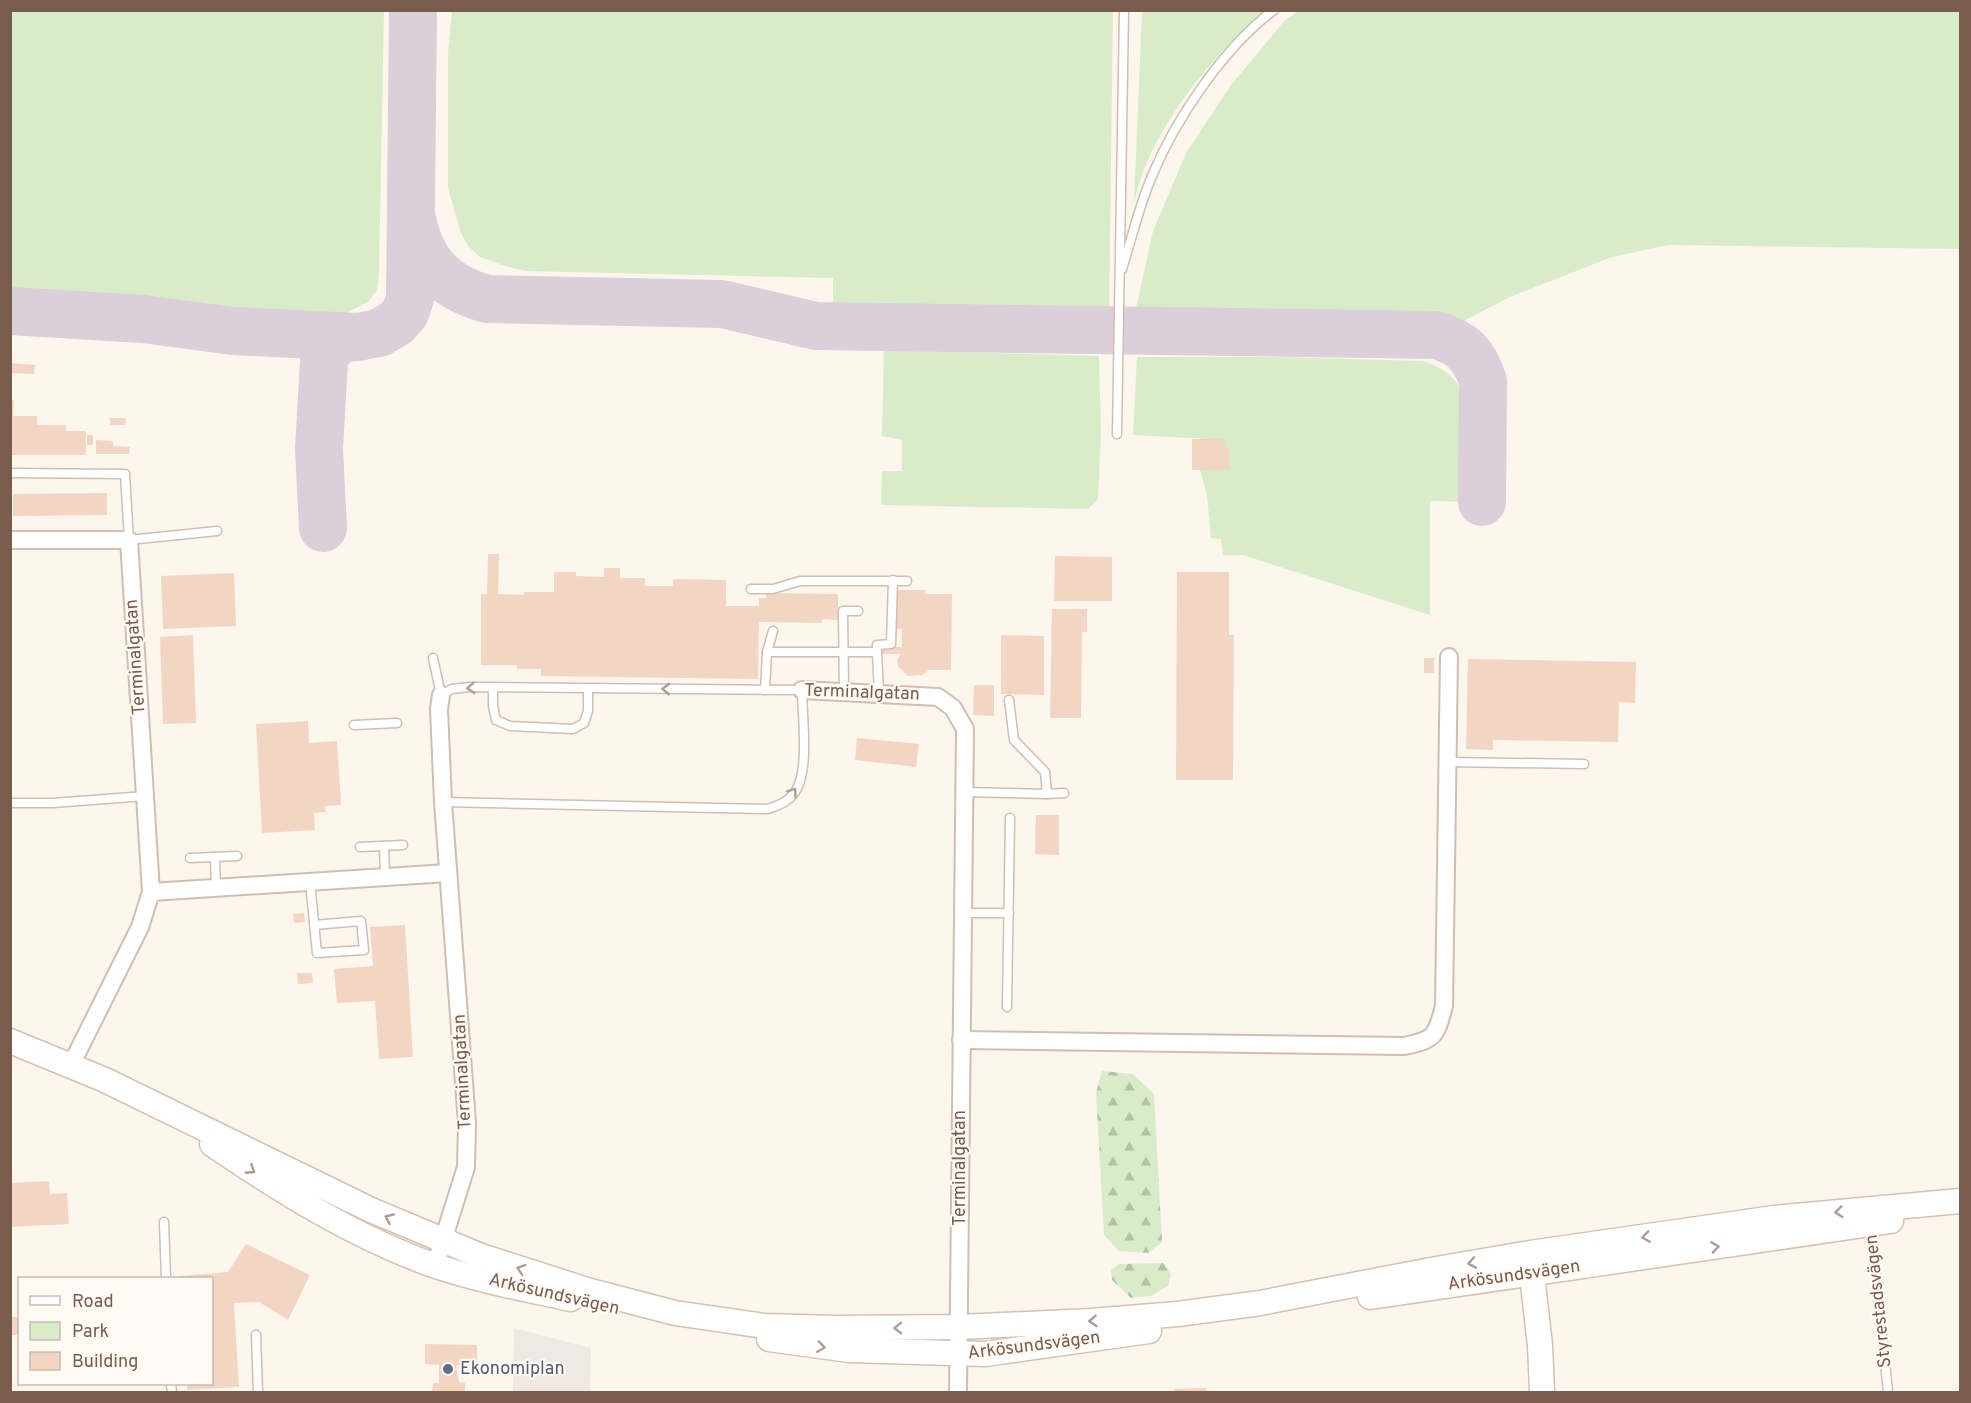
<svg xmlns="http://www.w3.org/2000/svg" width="1971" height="1403" viewBox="0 0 1971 1403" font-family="Overpass,sans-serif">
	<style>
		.industrial { fill: #efe9e4 }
		.green { fill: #d8ecc9 }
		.forest { fill: url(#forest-firs) }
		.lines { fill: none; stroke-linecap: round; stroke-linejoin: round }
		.taxiway { stroke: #dbcfda; stroke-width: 48 }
		.building { fill: #f3d5c3 }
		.service-casing { stroke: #d1beb0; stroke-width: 11 }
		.minor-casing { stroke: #d1beb0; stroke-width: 20 }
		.secondary-casing { stroke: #d6c0b0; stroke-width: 27 }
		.service { stroke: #fff; stroke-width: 8 }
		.minor { stroke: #fff; stroke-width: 16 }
		.secondary { stroke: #fff; stroke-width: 24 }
		.oneway { stroke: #af9d94 }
		.service-dot { fill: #5c6f8a; stroke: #fffaf3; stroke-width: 2 }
		.labels { text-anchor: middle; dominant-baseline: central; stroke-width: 4.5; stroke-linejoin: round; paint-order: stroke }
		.street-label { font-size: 18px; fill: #7a5c4d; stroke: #fffaf3 }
		.service-label { font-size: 18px; fill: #4e5e75; stroke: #fffaf3; text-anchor: start }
	</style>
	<defs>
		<pattern id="forest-firs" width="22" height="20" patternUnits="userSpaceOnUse" patternTransform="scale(1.5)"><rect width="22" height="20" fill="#d8ecc9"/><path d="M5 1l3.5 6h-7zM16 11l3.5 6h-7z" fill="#b4c2a5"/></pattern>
	</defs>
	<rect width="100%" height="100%" fill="#fdf6ec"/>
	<polygon class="industrial" points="514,1328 591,1348 590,1392 513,1392"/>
	<g class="green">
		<polygon points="10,11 384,11 379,271 377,290 368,302 346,313 230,312 11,298"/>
		<polygon points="452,11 1113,11 1109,313 837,306 833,303 833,278 526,271 502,265 480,257 469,247 461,233 448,188 448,53"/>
		<path d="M1142 11H1265C1216 52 1174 103 1147 162 1141 175 1138 189 1134 202Z"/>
		<polygon points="1299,11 1960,11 1960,249 1668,245 1612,257 1510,297 1436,335 1435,321 1135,313 1153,231 1186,153 1231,85 1285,20"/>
		<polygon points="884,350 1099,356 1101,433 1098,499 1088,509 881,505 882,471 902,471 902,440 882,436"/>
		<path d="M1137 357H1277L1422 361C1451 369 1462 385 1471 413L1470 502 1430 501V615L1243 555H1223L1221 539 1211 538 1207 495 1200 470H1229V448L1225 447V440L1133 435Z"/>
	</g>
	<g class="forest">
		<polygon points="1102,1071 1133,1074 1154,1094 1162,1242 1148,1253 1119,1251 1104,1235 1096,1093"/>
		<polygon points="1163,1263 1171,1274 1168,1286 1151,1296 1131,1298 1112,1280 1111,1270 1119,1264"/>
	</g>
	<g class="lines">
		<g class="taxiway">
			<path d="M411 215C420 261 441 286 487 299L722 304 816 326 1436 335C1463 343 1474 354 1483 381L1482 502"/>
			<polyline points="10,311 143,319 233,331 358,337 379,333 396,323 405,313 410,299 413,10"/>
			<polyline points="323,528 319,449 324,361 329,347 343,339 352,337"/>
		</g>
	</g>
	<g class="building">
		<polygon points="10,363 35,365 34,374 10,373"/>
		<polygon points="10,400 14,400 13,416 37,416 37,425 66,425 66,431 86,431 86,455 10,455"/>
		<polygon points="110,418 126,418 125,425 110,425"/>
		<rect x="87" y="435" width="6" height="10"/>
		<polygon points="1192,439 1225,439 1225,447 1229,447 1229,470 1192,470"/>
		<polygon points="96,440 113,441 113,446 130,447 129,454 96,454"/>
		<polygon points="107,493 107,515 13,516 13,494"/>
		<polygon points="488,554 499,554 498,594 524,595 524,592 554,592 554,572 576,572 576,576 604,577 604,568 620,568 620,578 645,578 645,586 673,586 673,579 726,580 726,606 759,606 759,598 766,598 766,593 838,594 838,620 822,619 822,623 759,622 758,679 541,676 541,669 517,669 517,665 481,665 481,594 487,594"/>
		<polygon points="1055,556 1112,557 1112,601 1054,601"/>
		<polygon points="1177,572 1229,572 1229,635 1234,635 1233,780 1176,780"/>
		<polygon points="234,573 236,626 163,629 161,576"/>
		<polygon points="897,590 925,590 925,594 952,594 951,670 929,670 922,675 908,676 898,666 897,660 901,654 882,654 882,647 902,647 902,629 897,629"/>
		<polygon points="1052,609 1087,609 1087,632 1082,632 1081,718 1050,718"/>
		<polygon points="193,635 196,723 163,724 160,637"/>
		<polygon points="1001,635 1044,636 1044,695 1001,694"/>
		<rect x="1424" y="658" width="10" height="15"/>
		<polygon points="1468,659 1636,662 1635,703 1619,702 1618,742 1493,740 1493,750 1466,749"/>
		<polygon points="974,685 994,685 994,716 973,715"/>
		<polygon points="308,721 309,743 337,741 341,805 325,806 326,812 314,813 315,830 262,833 256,724"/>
		<polygon points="857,738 919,744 916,767 855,760"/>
		<polygon points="1036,815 1059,815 1059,855 1035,854"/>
		<polygon points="304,913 305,922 294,923 293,914"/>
		<polygon points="405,925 413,1057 379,1059 375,1001 337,1003 334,969 373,966 370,927"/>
		<polygon points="297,973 312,973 313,983 298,984"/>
		<polygon points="49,1181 50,1194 67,1193 69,1224 10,1227 10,1183"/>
		<polygon points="246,1244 310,1275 288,1320 259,1302 234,1303 239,1387 187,1390 187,1384 212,1384 212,1278 180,1278 180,1276 228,1272"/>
		<rect x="10" y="1317" width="10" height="18"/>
		<polygon points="425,1344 477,1345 477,1365 456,1365 459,1382 465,1383 465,1392 432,1392 433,1383 439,1383 439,1365 425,1364"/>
		<polygon points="1206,1388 1206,1392 1175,1392 1174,1389"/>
	</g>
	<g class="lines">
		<defs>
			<g id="service">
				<path d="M1122 269C1132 238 1139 206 1152 176 1175 120 1224 47 1274 10"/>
				<polyline points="1117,434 1124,10"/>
				<polyline points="10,473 125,474 129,540 217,531"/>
				<polyline points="751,589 773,589 800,581 907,581"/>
				<polyline points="767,652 877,652 879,693"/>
				<polyline points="877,652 877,645 891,644 893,580"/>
				<path d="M433 658 441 695 452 689 470 687 802 690C802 717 810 770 795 792 788 802 779 805 768 809L443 802"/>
				<polyline points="493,687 493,706 496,720 510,726 573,729 584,723 588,711 588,688"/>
				<polyline points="765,690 767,652 773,631"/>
				<polyline points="844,692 843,611 858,611"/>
				<polyline points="354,725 397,723"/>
				<polyline points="1448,762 1584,764"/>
				<polyline points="965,792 1047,794 1045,772 1014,740 1009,700"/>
				<polyline points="1047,794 1064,793"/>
				<polyline points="10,803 53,803 145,796"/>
				<polyline points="384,846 385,876"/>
				<polyline points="360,847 403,845"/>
				<polyline points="215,857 216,888"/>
				<polyline points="190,858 237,856"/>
				<polyline points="310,882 317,953 364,950 361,921 314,925"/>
				<polyline points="963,913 1009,913"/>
				<polyline points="1007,1007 1010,818"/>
				<polyline points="164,1222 166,1278"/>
				<polyline points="1871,1226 1888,1392"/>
				<polyline points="256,1335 258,1392"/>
				<polyline points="171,1384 172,1392"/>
			</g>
			<g id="minor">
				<polyline points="10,540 129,540 151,892 140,927 71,1065"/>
				<polyline points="802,690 938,697 953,708 965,729 958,1392"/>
				<polyline points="151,892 448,873"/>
				<path d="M961 1040 1404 1046C1435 1040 1436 1036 1444 1006L1449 657"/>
				<polyline points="435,1266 466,1167 467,1123 443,802 439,709 441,695"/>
			</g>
			<g id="secondary">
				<polyline points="10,1041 105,1080 371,1210 481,1256 587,1290 675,1313 764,1326 835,1328 959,1327 1091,1321 1178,1314 1260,1303 1431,1270 1530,1253 1774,1218 1960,1201"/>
				<path d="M212 1144C281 1191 354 1237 433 1265 477 1280 525 1289 571 1299"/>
				<polyline points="1530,1258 1540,1345 1542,1392"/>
				<polyline points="1370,1297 1891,1221"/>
				<polyline points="769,1339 849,1350 985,1354 1149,1331"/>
			</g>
		</defs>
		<use href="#service" class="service-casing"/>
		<use href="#minor" class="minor-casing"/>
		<use href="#secondary" class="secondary-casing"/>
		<use href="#service" class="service"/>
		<use href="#minor" class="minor"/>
		<use href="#secondary" class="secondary"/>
	</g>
	<defs><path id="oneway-chevron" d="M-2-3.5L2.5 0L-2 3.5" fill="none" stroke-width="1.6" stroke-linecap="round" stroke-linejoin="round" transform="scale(1.5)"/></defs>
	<g class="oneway">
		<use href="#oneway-chevron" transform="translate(471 688) rotate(177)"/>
		<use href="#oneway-chevron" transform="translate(666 689) rotate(-179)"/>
		<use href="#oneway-chevron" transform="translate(793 792) rotate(-54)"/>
		<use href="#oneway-chevron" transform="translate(251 1170) rotate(33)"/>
		<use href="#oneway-chevron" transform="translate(1839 1212) rotate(174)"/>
		<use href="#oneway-chevron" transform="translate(389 1218) rotate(-156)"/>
		<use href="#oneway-chevron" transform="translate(1646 1237) rotate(172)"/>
		<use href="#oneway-chevron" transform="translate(1715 1247) rotate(-8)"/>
		<use href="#oneway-chevron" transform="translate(1472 1263) rotate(170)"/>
		<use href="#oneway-chevron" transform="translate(521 1269) rotate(-162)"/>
		<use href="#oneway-chevron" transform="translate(1093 1321) rotate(176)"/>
		<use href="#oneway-chevron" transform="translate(898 1328) rotate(179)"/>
		<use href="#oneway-chevron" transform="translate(821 1347) rotate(8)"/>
	</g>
	<circle class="service-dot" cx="448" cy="1369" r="6"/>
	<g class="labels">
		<g class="street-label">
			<text transform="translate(136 657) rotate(-94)">Terminalgatan</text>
			<text transform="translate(862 693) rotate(2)">Terminalgatan</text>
			<text transform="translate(463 1072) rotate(-93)">Terminalgatan</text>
			<text transform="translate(960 1168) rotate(-90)">Terminalgatan</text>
			<text transform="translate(1514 1276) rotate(-8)">Arkösundsvägen</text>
			<text transform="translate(554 1295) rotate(13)">Arkösundsvägen</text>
			<text transform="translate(1879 1301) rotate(-96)">Styrestadsvägen</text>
			<text transform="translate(1034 1346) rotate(-7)">Arkösundsvägen</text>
		</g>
		<g class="service-label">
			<text x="460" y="1369">Ekonomiplan</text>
		</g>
	</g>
	<rect width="1971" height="1403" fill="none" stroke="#7a5c4d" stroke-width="24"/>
	<rect x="18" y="1277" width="195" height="108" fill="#fffaf3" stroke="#cabbb1" stroke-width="1.5"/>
	<rect x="30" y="1296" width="30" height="9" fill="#ffffff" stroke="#cabbb1" stroke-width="1.5"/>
	<text x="72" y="1307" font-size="18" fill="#7a5c4d">Road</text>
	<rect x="30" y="1322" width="30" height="18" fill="#d8ecc9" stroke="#cabbb1" stroke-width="1.5"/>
	<text x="72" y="1337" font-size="18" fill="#7a5c4d">Park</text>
	<rect x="30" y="1352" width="30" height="18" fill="#f3d5c3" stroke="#cabbb1" stroke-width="1.5"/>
	<text x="72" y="1367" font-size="18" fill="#7a5c4d">Building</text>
</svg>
